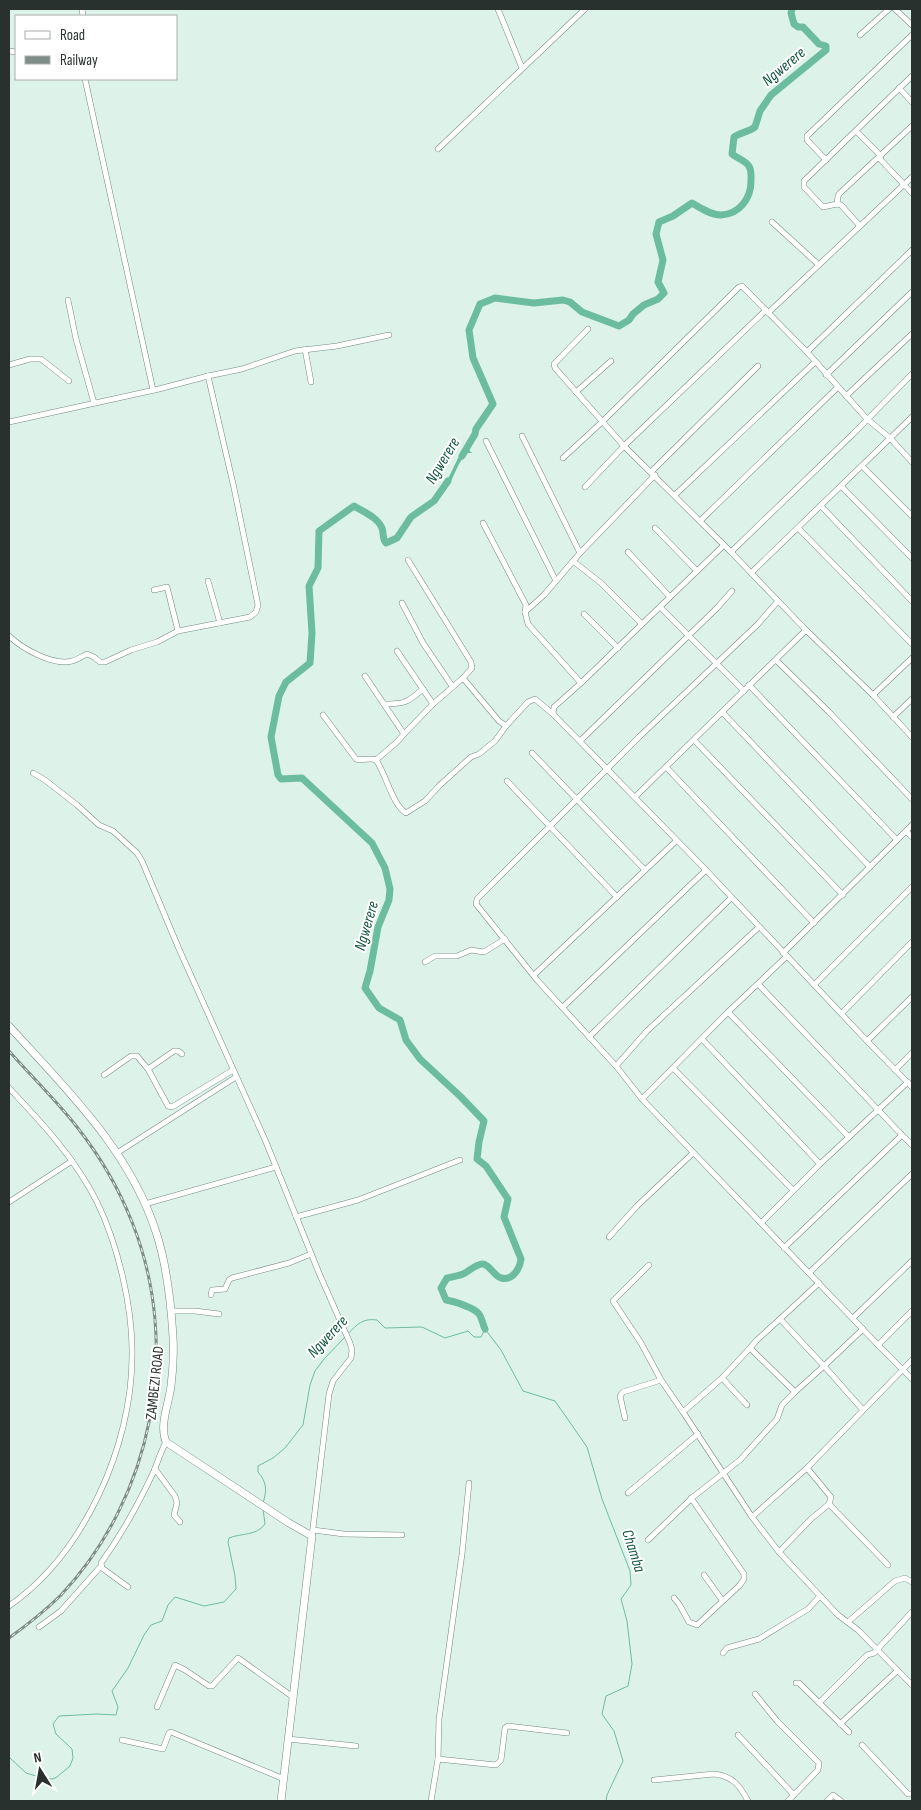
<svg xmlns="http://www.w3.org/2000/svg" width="921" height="1810" viewBox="0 0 921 1810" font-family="'Sofia Sans Condensed',sans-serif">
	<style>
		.water { fill: #6cbda0 }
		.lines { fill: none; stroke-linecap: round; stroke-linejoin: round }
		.stream { stroke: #6cbda0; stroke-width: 1 }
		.river { stroke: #6cbda0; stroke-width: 7 }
		.street-casing { stroke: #758981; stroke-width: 6 }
		.secondary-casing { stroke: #758981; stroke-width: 8 }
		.street { stroke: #fff; stroke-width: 5 }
		.secondary { stroke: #fff; stroke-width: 7 }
		.rail-casing { stroke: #7e8d87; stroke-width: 3 }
		.rail { stroke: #fff; stroke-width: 1; stroke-dasharray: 4; stroke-linecap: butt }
		.labels { text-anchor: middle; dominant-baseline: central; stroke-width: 4; stroke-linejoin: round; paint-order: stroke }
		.street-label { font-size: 15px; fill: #29312e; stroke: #fff }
		.water-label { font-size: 16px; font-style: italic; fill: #165744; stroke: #fff }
	</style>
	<rect width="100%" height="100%" fill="#ddf3ea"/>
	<polygon class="water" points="463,448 469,450 472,453 466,453 459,464 451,481 434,501 444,487"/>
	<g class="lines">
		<g class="stream">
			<polyline points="485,1329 501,1350 523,1391 555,1401 587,1447 602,1499 630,1571 631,1585 621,1599 627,1621 632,1664 628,1686 606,1696 602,1714 614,1731 623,1761 607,1795 606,1801"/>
			<path d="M348 1334C357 1324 363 1318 377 1320L385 1328 422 1327 445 1338 468 1331 474 1337H481L485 1329"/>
			<path d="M263 1503C267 1491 267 1482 258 1472V1466L273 1458 285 1448 303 1425 310 1385 315 1371 324 1359 345 1337"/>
			<path d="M9 1757 26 1773 43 1778 53 1779 57 1777 70 1766 73 1758 72 1749 56 1734 53 1724 59 1716 97 1714 116 1715 118 1707 112 1691 128 1668 144 1635 151 1625 162 1621 168 1605 175 1597 204 1606 224 1602 236 1589 235 1576 228 1542 229 1538C241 1533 257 1536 265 1524L263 1509"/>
		</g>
		<g class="river">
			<path d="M462 456 475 434 476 429 493 404 473 358 469 330 480 304 495 298 534 303 563 300 570 302 582 312 619 326 629 320 633 314 644 305 658 299 664 293 658 282 663 260 656 234 659 222 673 216 692 203C700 208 711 215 721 215 740 214 751 198 751 181 751 176 752 169 748 165 745 161 737 158 732 154L734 137C741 132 749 132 755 127L760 111 771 95 826 50V46L819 44 803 27H798L794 24 791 13 792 9"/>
			<path d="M448 481 434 501 411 517 397 538 386 543C382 539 384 534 382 528 377 517 364 512 354 506L319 531 318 568 309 586 312 633 310 663 286 682 279 696 271 737 278 775 281 779 302 778 372 843 385 868 390 889 389 900 378 927 370 971 365 988 379 1008 400 1020 406 1040 420 1059 461 1097 484 1121 479 1142 477 1159 486 1166 508 1199 504 1217 521 1259C520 1268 513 1281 501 1278 494 1276 490 1265 483 1264 477 1263 468 1272 463 1274 458 1276 452 1277 447 1278L441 1288 446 1300C453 1301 475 1308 479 1314 482 1318 483 1325 485 1329"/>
		</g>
		<defs>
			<g id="street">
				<polyline points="82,9 83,16"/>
				<polyline points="498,9 522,68"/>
				<polyline points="895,9 912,25"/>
				<polyline points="860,35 889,9"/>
				<polyline points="9,51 16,52"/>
				<polyline points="85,79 153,390"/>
				<polyline points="899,88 912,102"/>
				<polyline points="856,131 881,156"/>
				<polyline points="438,149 585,9"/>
				<polyline points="879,158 912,193"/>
				<polyline points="826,160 807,140 807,136 912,35"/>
				<polyline points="837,204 838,196 840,193 912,126"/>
				<polyline points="772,222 819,265"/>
				<polyline points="859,225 841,205 837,204 823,207 804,187 804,181 912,76"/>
				<polyline points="68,300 76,339 94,403"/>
				<polyline points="768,313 912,177"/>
				<polyline points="588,329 554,364 555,368 624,446 731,552 806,630 873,695 912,737"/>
				<polyline points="305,349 311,382"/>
				<polyline points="807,352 912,250"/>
				<polyline points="9,365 30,359 41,359 69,381"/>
				<polyline points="826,375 912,292"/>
				<polyline points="208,376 242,369 295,351 337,346 389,335"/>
				<polyline points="576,392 611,361"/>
				<polyline points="846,396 912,334"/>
				<path d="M9 422 159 389 208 376 234 488 258 605 256 612 250 617 178 631 157 642 131 650 105 662H100L94 657 87 654C82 656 77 660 72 661 53 666 23 649 9 636"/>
				<polyline points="522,436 580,553"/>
				<polyline points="486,441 556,581"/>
				<polyline points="563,458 602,422 739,287 742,286 807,352 867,419 890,438 912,462"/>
				<polyline points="862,466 912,516"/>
				<polyline points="651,472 758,366"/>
				<polyline points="841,486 912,558"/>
				<polyline points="585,487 624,446 766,310"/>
				<polyline points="675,495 815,362"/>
				<polyline points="821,506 912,601"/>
				<polyline points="700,521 838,387"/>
				<polyline points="483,523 526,605 525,612 528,624 581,683"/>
				<polyline points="655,528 697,571"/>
				<polyline points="798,528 912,644"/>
				<polyline points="724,545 581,683 554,707 553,714 706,870 867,1041 912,1087"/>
				<polyline points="628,552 670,597"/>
				<polyline points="731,552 853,434 912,374"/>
				<polyline points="408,560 471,662 472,668 463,678"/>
				<polyline points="573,561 601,583 642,624"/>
				<polyline points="751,573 912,417"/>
				<polyline points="208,581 220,623"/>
				<polyline points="154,590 167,587 178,631"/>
				<polyline points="778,601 758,624 639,737 477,899 476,904 537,980 616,1066 642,1099 878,1345 912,1379"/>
				<polyline points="402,603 423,643 452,686"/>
				<polyline points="660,607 744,691"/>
				<polyline points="525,612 544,595 580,553 655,475"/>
				<polyline points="584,614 618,648"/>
				<polyline points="397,651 433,704"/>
				<polyline points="776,660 829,712 912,799"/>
				<polyline points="365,676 404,734 433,704 463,678 499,721 506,726 528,702 535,699 553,714"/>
				<polyline points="749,685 897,840"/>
				<polyline points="873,695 912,658"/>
				<path d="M384 704C404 704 407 703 423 689"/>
				<polyline points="723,713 870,867"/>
				<path d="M323 715 356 759C363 761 370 757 376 760 386 774 392 804 406 813L425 801 440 785 471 757 479 754 495 741 506 726"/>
				<polyline points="893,717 912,699"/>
				<polyline points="694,740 843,895"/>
				<polyline points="580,741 717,608 732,591"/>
				<polyline points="532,753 645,870"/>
				<polyline points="376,760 397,742 404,734"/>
				<polyline points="666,767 814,923"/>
				<polyline points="33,773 45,780 77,805 99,825 113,831 137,853 142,861 179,949 266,1142 319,1273 350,1343 352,1350 351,1358 333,1381 329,1394 312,1536"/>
				<polyline points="507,781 617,897"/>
				<polyline points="635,797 806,630"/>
				<polyline points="906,831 912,837"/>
				<polyline points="783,953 912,825"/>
				<polyline points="425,962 435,956 457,956 471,950 484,952 505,939"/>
				<polyline points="534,975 676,841"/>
				<polyline points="758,984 902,1135"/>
				<polyline points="814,985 912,887"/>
				<polyline points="563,1007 706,870"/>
				<polyline points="728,1012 849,1137"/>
				<polyline points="842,1013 912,942"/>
				<polyline points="589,1037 731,898"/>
				<polyline points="702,1039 820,1164"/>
				<polyline points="867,1041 912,997"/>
				<polyline points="616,1066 647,1031 759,927"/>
				<polyline points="673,1068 793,1190"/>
				<polyline points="148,1069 174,1051 178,1051 182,1054"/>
				<polyline points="895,1070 912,1053"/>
				<polyline points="104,1075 131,1056 137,1056 148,1069 168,1106 172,1107 233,1070"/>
				<path d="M9 1088C42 1123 75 1158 97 1202 118 1245 133 1308 132 1356 132 1446 84 1554 9 1606"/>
				<polyline points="642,1099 728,1012 786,957"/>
				<polyline points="117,1153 236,1077"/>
				<polyline points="9,1202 72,1161"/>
				<polyline points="145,1204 276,1167"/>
				<polyline points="296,1217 358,1200 460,1160"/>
				<polyline points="761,1223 820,1164 908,1082"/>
				<polyline points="609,1237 637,1206 693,1153"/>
				<polyline points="784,1248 902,1135 912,1145"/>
				<polyline points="649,1265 613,1301 641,1343 661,1380"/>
				<polyline points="809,1273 912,1174"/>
				<polyline points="819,1283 780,1319 824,1366 863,1329"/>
				<polyline points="211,1295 212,1290 225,1289 229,1280 232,1278 289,1263 311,1254"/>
				<polyline points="171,1311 195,1311 219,1314"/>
				<polyline points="853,1318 912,1261"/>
				<polyline points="878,1345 912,1311"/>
				<polyline points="750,1348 757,1340 780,1319"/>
				<polyline points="722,1378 747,1405"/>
				<polyline points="683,1412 752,1517 779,1552 838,1615 858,1630 912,1685"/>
				<polyline points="625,1418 620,1396 623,1392 661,1380 683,1412 722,1378 750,1348 795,1392 824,1366 863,1410"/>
				<polyline points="155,1469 175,1496 177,1503 174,1515 180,1522"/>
				<polyline points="628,1493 698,1434"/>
				<polyline points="752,1517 807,1468"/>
				<polyline points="313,1530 344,1534 402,1535"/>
				<polyline points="648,1540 693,1497 740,1460 777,1419 782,1405 795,1392"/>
				<polyline points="779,1552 811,1519 829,1504"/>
				<polyline points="888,1565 829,1504 831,1497 807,1468 912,1360"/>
				<polyline points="704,1575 722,1600"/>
				<path d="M128 1587 102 1568 101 1563C122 1534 139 1503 154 1471 158 1461 161 1451 166 1442"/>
				<polyline points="674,1598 679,1604 689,1622 697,1625 740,1585 744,1579 744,1574 691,1498"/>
				<polyline points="848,1622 895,1581 905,1578 912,1582"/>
				<polyline points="39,1627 61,1611 101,1566"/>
				<polyline points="723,1653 727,1648 759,1639 808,1609 820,1596"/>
				<polyline points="796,1683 799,1683 849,1732"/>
				<polyline points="755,1694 777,1721 819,1763 818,1770 788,1801"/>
				<polyline points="819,1703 867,1655 874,1653 912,1612"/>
				<polyline points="157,1707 175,1665 185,1670 209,1686 212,1686 238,1658 293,1697"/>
				<polyline points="840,1724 897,1671"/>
				<polyline points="738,1735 794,1795"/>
				<polyline points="288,1739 356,1746"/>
				<polyline points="122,1740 163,1749 169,1733 171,1732 284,1779"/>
				<polyline points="862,1745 908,1794 912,1794"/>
				<polyline points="438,1759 496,1765 501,1760 505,1728 508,1726 567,1733"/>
				<path d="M654 1780 714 1774C733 1776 740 1786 748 1801"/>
				<polyline points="431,1801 438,1759 439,1719 462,1554 469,1483"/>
				<polyline points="827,1801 833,1795 841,1801"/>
			</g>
			<path id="secondary" d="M9 1026C66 1089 131 1151 157 1235 167 1267 171 1303 173 1337 174 1353 173 1370 171 1386 169 1403 159 1425 166 1442L289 1523 312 1536 281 1801"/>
		</defs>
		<use href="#street" class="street-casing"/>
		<use href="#secondary" class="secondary-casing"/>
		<use href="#street" class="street"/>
		<use href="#secondary" class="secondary"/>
		<defs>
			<path id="rail" d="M9 1051C31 1076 56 1100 77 1127 99 1155 119 1189 132 1222 182 1347 153 1497 61 1595 45 1611 27 1625 9 1638"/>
		</defs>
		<use href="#rail" class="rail-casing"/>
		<use href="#rail" class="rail"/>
	</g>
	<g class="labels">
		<g class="street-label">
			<text transform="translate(155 1383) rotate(-84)">ZAMBEZI ROAD</text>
		</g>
		<g class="water-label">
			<text transform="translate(784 67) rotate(-40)">Ngwerere</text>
			<text transform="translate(443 461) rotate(-59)">Ngwerere</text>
			<text transform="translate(367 926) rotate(-74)">Ngwerere</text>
			<text transform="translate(328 1337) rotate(-47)">Ngwerere</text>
			<text transform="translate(633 1551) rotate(72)">Chamba</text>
		</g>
	</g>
	<rect width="921" height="1810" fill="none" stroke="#29312e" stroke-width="20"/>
	<rect x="15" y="15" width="162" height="65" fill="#ffffff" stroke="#a9adab"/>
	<rect x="25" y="31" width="25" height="8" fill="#ffffff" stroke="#a9adab"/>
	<text x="60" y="40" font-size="15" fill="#29312e">Road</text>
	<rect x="25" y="56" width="25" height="8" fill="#7e8d87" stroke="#a9adab"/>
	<text x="60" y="65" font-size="15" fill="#29312e">Railway</text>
	<g transform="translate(40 1770) rotate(349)" stroke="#ffffff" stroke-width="4" paint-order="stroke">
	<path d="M0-4L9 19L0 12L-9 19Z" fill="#29312e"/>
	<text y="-8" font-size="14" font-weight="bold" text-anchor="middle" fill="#29312e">N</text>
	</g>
</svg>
